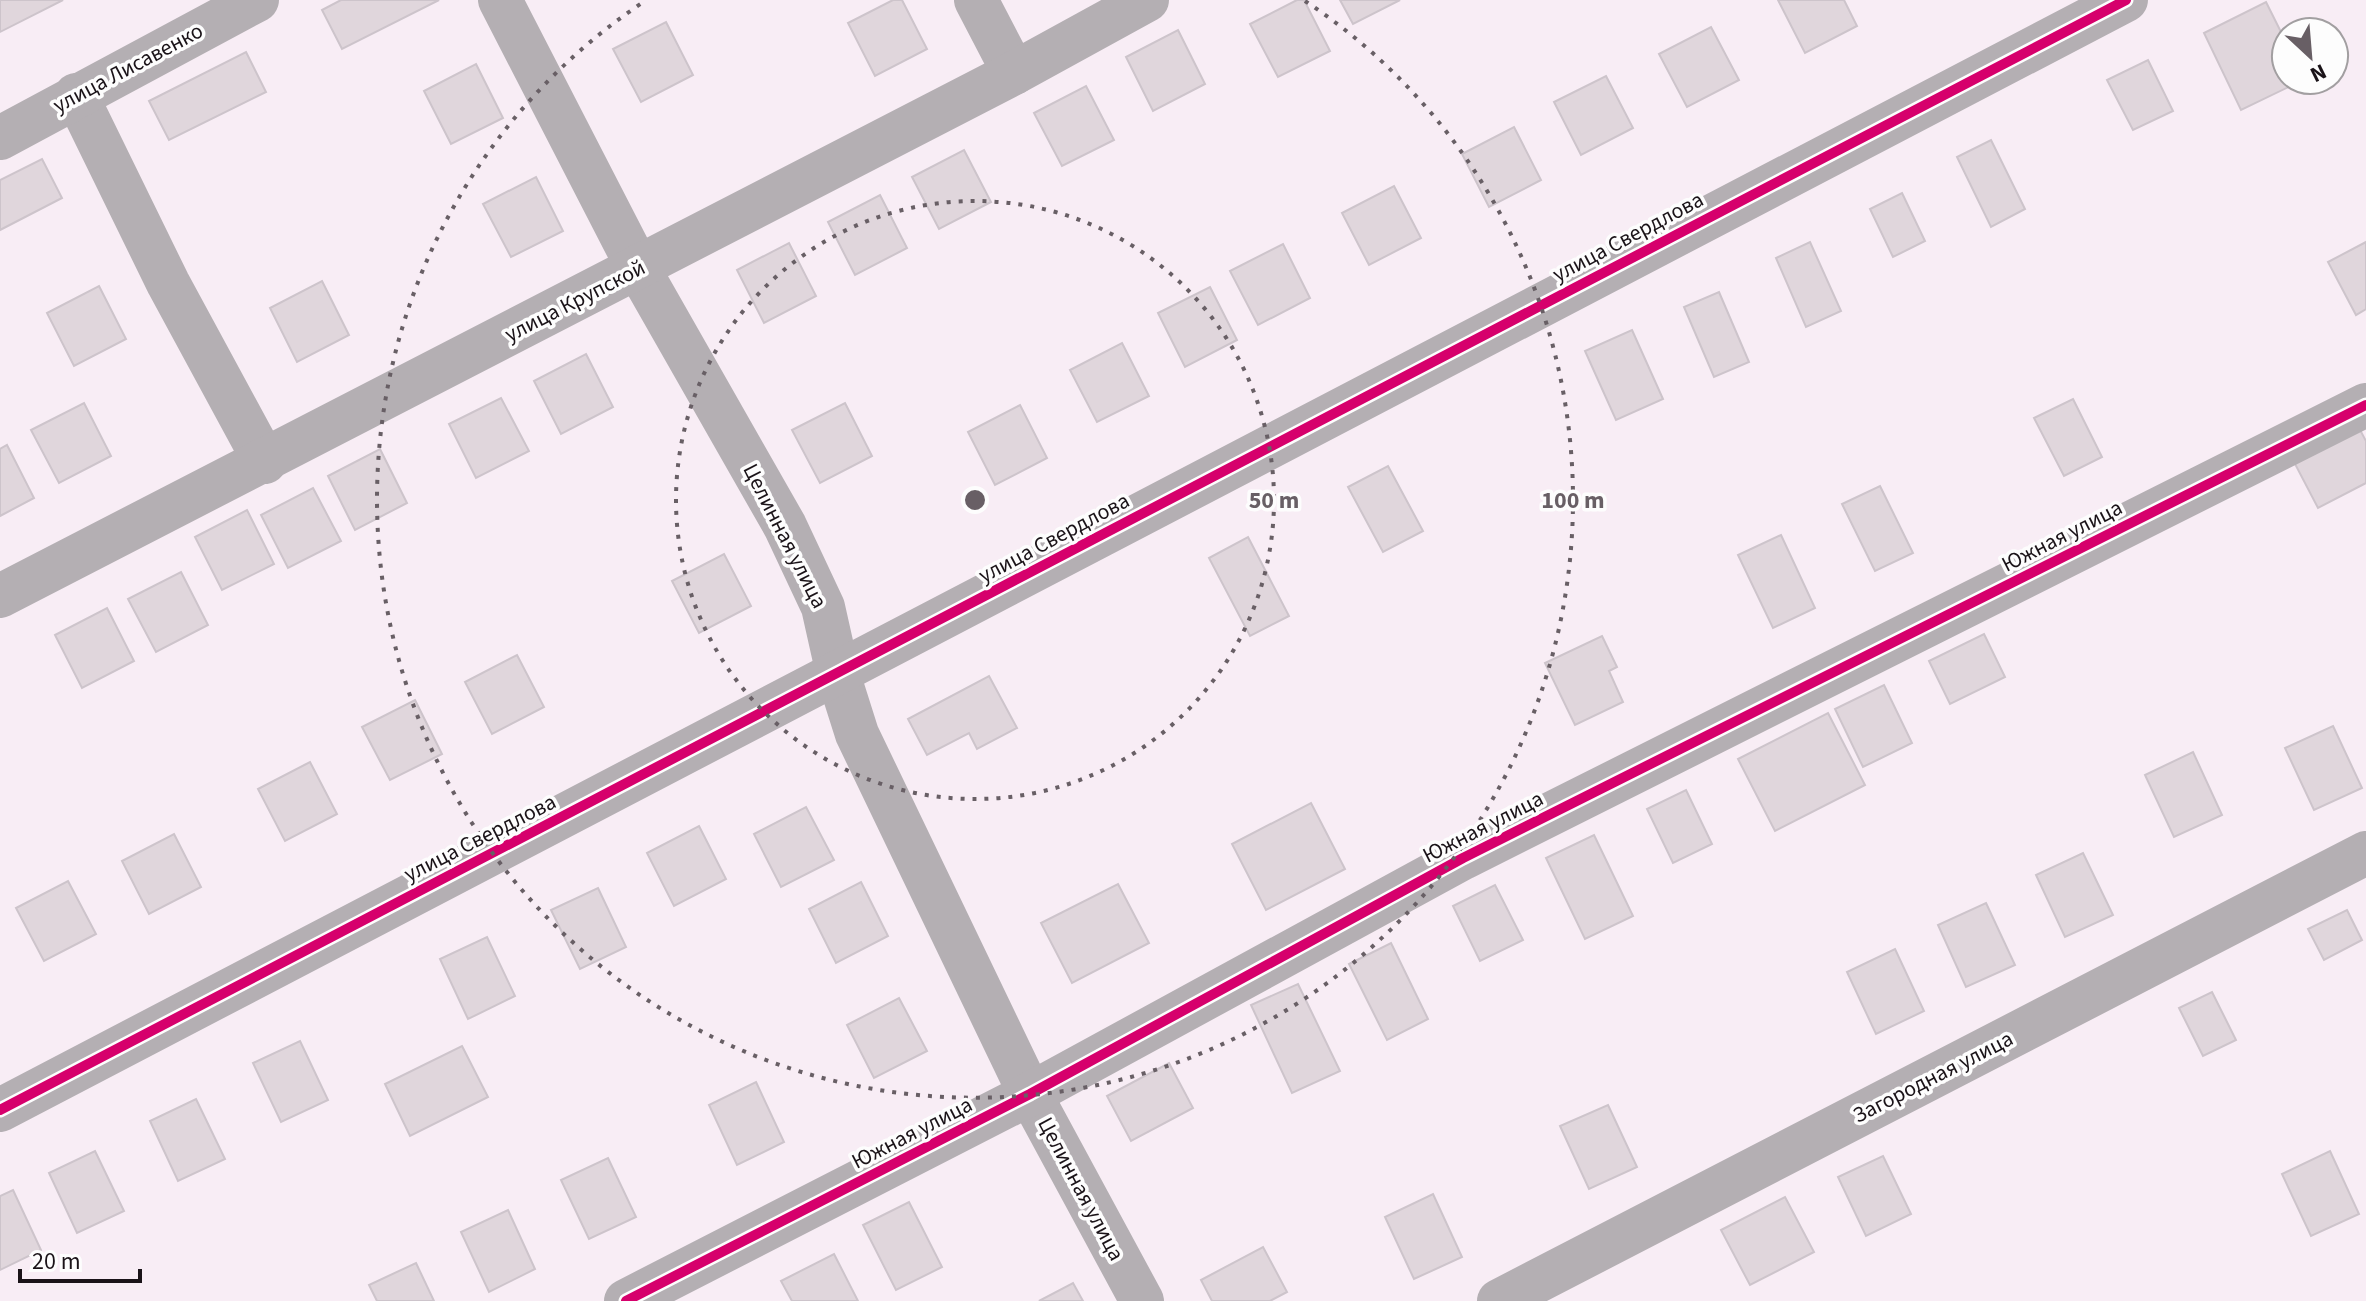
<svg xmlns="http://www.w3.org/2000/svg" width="2366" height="1301" viewBox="0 0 2366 1301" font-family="'Source Sans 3',sans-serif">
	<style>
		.building { fill: #e0d6dc; stroke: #cdc4cb; stroke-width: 2 }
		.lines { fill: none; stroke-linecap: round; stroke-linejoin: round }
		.minor { stroke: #b4afb3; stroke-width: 44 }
		.cycleway-casing { stroke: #fdfdfd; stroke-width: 15 }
		.cycleway { stroke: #d6006c; stroke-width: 10 }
		.ring { fill: none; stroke: #685f65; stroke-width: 4; stroke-dasharray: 4 8 }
		.labels { text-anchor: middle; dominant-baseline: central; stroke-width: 7; stroke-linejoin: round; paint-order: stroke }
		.street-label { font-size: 22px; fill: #1a1318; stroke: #fdfdfd }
		.centre { fill: #685f65; stroke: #fdfdfd; stroke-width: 4 }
		.ring-label { font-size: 24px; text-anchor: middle; font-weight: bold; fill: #685f65; stroke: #fdfdfd; stroke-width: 7; stroke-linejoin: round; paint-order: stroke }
	</style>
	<rect width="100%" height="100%" fill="#f8edf5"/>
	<g class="building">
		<polygon points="0,0 63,0 0,32"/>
		<polygon points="341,0 439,0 342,49 322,10"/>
		<polygon points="893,0 902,0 927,49 875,76 848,23"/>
		<polygon points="1297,0 1304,0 1330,51 1278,77 1250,24"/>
		<polygon points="1340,0 1400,0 1353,24"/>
		<polygon points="1778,0 1844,0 1857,26 1805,53"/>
		<polygon points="2266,2 2286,42 2286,80 2303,80 2241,110 2204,33"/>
		<polygon points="666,22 693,75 641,102 613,49"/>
		<polygon points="1711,27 1739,80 1687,107 1659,54"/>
		<polygon points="1178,30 1205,84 1153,111 1126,57"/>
		<polygon points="246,52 266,92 169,140 149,101"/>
		<polygon points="2148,60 2173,111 2133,130 2107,80"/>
		<polygon points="476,64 503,118 451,144 424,91"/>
		<polygon points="1606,76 1633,128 1581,155 1554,102"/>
		<polygon points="1086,86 1114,140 1062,166 1034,113"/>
		<polygon points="1514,127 1541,180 1489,207 1462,154"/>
		<polygon points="1991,140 2025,209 1991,227 1957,157"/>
		<polygon points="964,150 991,202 939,229 912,177"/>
		<polygon points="42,159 62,198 0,230 0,180"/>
		<polygon points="536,177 563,231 511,257 483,204"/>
		<polygon points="1394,186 1421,238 1369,265 1342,213"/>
		<polygon points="1902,193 1925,241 1893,257 1870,209"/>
		<polygon points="880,195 907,248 855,275 828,222"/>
		<polygon points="1810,242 1841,311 1806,327 1776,258"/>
		<polygon points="2366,242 2366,309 2356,315 2328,262"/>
		<polygon points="789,243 816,296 764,323 737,270"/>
		<polygon points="1283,244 1310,298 1258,325 1230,271"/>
		<polygon points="322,281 349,335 297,362 270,308"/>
		<polygon points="99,286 126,339 74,366 47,313"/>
		<polygon points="1210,287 1237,340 1185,367 1158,313"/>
		<polygon points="1719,292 1749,362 1714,377 1684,307"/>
		<polygon points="1632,330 1663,399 1616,420 1585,351"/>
		<polygon points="1122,343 1149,396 1097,422 1070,370"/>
		<polygon points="586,354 613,407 561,434 534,381"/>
		<polygon points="501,398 529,451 476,478 449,424"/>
		<polygon points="2073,399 2102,457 2064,476 2034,418"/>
		<polygon points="84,403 111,456 59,483 31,430"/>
		<polygon points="845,403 872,456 820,483 792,430"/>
		<polygon points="1020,405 1047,458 995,485 968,432"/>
		<polygon points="2359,428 2366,441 2366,483 2318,508 2294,462"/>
		<polygon points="7,445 34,498 0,516 0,449"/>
		<polygon points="380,449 407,503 355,530 328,476"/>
		<polygon points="1388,466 1423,531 1383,552 1348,487"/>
		<polygon points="1880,486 1913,553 1875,571 1842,504"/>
		<polygon points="313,488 341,541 288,568 261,515"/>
		<polygon points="247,510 274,564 222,590 195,537"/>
		<polygon points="1781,535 1815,608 1773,628 1738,555"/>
		<polygon points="1248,537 1289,616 1250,636 1209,558"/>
		<polygon points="724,554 751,606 699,633 672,581"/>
		<polygon points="181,572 208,625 156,652 128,599"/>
		<polygon points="107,608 134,661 82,688 55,635"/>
		<polygon points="1984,634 2005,677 1950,704 1929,661"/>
		<polygon points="1602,636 1617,667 1609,671 1623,702 1575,725 1545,663"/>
		<polygon points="517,655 544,707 492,734 465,682"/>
		<polygon points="989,676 1017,728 977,749 969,733 927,755 908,719"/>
		<polygon points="1884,685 1912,743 1863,767 1835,709"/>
		<polygon points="415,700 442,754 390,780 362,727"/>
		<polygon points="1828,713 1865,785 1775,831 1738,759"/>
		<polygon points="2333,726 2362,788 2314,810 2285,748"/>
		<polygon points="2193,752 2222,815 2174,837 2145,775"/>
		<polygon points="310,762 337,814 285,841 258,789"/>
		<polygon points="1686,790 1712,844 1673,863 1647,809"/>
		<polygon points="1311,803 1345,869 1266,910 1232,844"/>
		<polygon points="806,807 834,860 781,887 754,834"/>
		<polygon points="699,826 726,879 674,906 647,853"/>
		<polygon points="174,834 201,887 149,914 122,861"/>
		<polygon points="1594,835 1633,916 1585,939 1546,858"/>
		<polygon points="2083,853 2113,915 2065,937 2036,875"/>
		<polygon points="68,881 96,934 44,961 16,908"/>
		<polygon points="861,882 888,936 836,963 809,909"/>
		<polygon points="1118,884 1149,943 1072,983 1041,923"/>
		<polygon points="1495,885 1523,940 1480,961 1453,906"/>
		<polygon points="598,888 626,947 580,969 551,910"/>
		<polygon points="1986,903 2015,965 1966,987 1938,925"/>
		<polygon points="2347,910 2362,940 2324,960 2308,929"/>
		<polygon points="487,937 515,996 468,1019 440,959"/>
		<polygon points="1391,943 1428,1019 1387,1040 1349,964"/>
		<polygon points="1895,949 1924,1011 1876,1034 1847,972"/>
		<polygon points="1298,984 1340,1071 1292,1093 1251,1005"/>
		<polygon points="2212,992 2236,1040 2203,1056 2179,1008"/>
		<polygon points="899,998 927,1051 874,1078 847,1025"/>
		<polygon points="300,1041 328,1100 281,1122 253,1063"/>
		<polygon points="462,1046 488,1097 410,1136 385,1084"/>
		<polygon points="1169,1063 1193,1108 1131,1141 1107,1096"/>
		<polygon points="756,1082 784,1142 737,1165 709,1105"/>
		<polygon points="196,1099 225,1159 178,1181 150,1121"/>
		<polygon points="1608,1105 1637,1167 1589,1189 1560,1126"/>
		<polygon points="95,1151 124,1211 77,1233 49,1173"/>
		<polygon points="2330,1151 2359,1214 2311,1236 2282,1174"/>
		<polygon points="1883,1156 1911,1214 1866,1236 1838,1177"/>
		<polygon points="608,1158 636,1217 589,1239 561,1180"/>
		<polygon points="13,1190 41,1250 0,1270 0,1196"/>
		<polygon points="1433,1194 1462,1257 1414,1279 1385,1217"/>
		<polygon points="1785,1197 1814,1252 1750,1285 1721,1230"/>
		<polygon points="909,1202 942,1267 896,1290 863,1225"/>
		<polygon points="508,1210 535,1269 489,1292 461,1232"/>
		<polygon points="1263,1247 1287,1292 1270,1301 1212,1301 1201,1280"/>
		<polygon points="834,1254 858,1301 792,1301 781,1281"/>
		<polygon points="416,1263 434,1301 377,1301 369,1285"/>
		<polygon points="1073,1283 1083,1301 1039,1301"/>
	</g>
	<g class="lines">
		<g class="minor">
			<polyline points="500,0 638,268 785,526 823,607 838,674 857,734 1030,1094 1142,1301"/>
			<polyline points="976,0 1014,73"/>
			<polyline points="76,95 168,283 265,462"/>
			<polyline points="0,138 257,0"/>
			<polyline points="0,596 1014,73 1147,0"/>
			<polyline points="0,1110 2126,0"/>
			<polyline points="626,1301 1030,1094 1463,858 2366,405"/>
			<polyline points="1499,1301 2366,853"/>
		</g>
		<defs>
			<g id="cycleway">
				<polyline points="0,1110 2126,0"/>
				<polyline points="626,1301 1030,1094 1463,858 2366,405"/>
			</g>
		</defs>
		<use href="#cycleway" class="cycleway-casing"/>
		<use href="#cycleway" class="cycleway"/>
	</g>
	<g class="ring">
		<circle cx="975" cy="500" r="299"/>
		<path d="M1305 1A598 598 0 1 1 645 1"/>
	</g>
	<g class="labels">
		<g class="street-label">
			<text transform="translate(128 68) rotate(-28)">улица Лисавенко</text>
			<text transform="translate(1628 237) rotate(-28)">улица Свердлова</text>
			<text transform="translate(575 301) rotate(-27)">улица Крупской</text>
			<text transform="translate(785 536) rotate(63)">Целинная улица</text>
			<text transform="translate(2062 536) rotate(-27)">Южная улица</text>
			<text transform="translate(1054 538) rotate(-28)">улица Свердлова</text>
			<text transform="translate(1483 827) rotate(-27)">Южная улица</text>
			<text transform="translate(480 838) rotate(-27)">улица Свердлова</text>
			<text transform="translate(1933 1077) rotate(-27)">Загородная улица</text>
			<text transform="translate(912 1133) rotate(-27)">Южная улица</text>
			<text transform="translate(1081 1189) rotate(62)">Целинная улица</text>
		</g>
	</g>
	<circle cx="975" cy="500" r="12" class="centre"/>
	<g class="ring-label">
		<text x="1274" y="508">50 m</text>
		<text x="1573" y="508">100 m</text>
	</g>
	<g transform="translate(2310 56) rotate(154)"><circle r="38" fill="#fdfdfd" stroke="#a29fa1" stroke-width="2"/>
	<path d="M0-6L14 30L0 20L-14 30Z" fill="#685f65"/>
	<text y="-12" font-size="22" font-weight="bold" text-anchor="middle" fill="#1a1318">N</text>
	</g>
	<path d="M20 1269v12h120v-12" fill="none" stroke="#1a1318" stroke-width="4"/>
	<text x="32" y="1269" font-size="24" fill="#1a1318" stroke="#fdfdfd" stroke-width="6" paint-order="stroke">20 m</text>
</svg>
